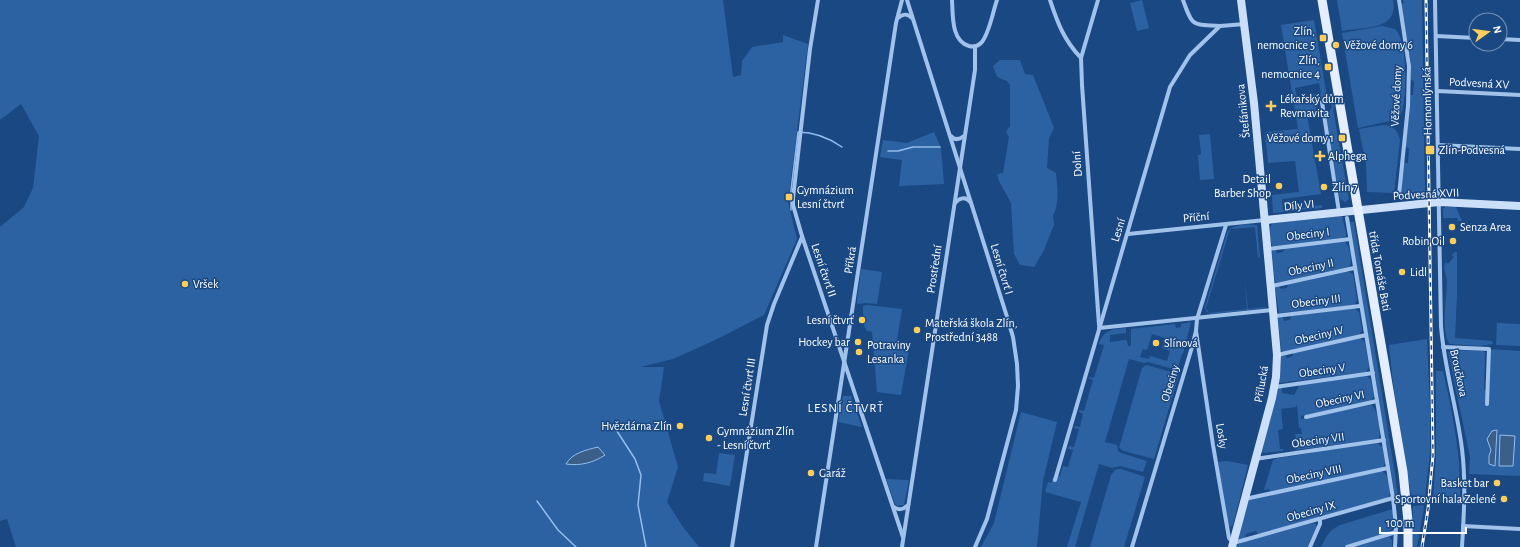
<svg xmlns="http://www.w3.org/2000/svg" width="1520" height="547" viewBox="0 0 1520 547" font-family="'Alegreya Sans',sans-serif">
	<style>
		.green { fill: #2d62a2; fill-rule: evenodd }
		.water { fill: #3c5f8a; stroke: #93bded }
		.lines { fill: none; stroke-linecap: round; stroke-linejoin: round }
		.stream { stroke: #93bded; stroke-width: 1.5 }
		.street { stroke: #a0c2eb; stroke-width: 4 }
		.secondary { stroke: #ccdff8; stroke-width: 8 }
		.primary { stroke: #e4eeff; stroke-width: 9 }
		.rail-casing { stroke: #fff; stroke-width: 3 }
		.rail { stroke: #1a4883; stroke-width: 1.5; stroke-dasharray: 4.5; stroke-linecap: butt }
		.poi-dot { fill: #fdce5c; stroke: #1a4883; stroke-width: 1.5 }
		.labels { text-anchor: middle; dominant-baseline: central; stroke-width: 3; stroke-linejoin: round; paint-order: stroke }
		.poi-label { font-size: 12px; fill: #fff; stroke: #1a4883; text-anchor: start }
		.street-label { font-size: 12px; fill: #fff; stroke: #1a4883 }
		.neighbourhood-label { font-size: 13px; letter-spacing: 1px; fill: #fff; stroke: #1a4883 }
	</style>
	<rect width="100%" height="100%" fill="#1a4883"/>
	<g class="green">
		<polygon points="0,0 723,0 733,77 741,75 742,61 752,47 783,42 783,35 808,44 788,202 797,239 764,315 713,341 673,359 640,367 664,367 659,401 678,467 667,502 683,527 699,547 16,547 7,519 0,521 0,227 24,207 33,188 39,136 21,104 0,120"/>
		<polygon points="1142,0 1149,28 1137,31 1130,3"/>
		<path d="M1337 0H1393C1399 31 1363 27 1342 31Z"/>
		<polygon points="1403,0 1422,0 1425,195 1401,194 1403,163 1408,163 1409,148 1405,147 1410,95 1413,95 1414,82 1411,79 1411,63 1401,4 1404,3"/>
		<polygon points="1314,20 1327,97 1310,100 1311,95 1321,93 1319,83 1295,88 1297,98 1307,96 1309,101 1314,100 1317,113 1307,115 1321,194 1282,199 1283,210 1322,205 1322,208 1273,213 1272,195 1299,192 1295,161 1268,163 1265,132 1298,129 1281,25"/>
		<path d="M1382 26 1395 29C1408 41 1407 95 1402 111 1401 116 1398 118 1394 120L1358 128 1342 33Z"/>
		<path d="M1000 60H1020L1025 74 1033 75 1054 128 1049 138 1047 168 1056 173C1057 185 1060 204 1053 215L1054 225 1043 252 1034 267 1020 265 1014 254 1011 203 999 181 997 174 1003 173 1009 137 1006 132 1010 126V85L1007 81 997 77 993 66Z"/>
		<polygon points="1333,98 1335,108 1333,109 1349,199 1345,202 1340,199 1339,194 1337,195 1325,118 1332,107 1329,101 1325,99"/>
		<path d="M1383 125C1394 126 1397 130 1400 140L1394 193 1367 192 1366 165 1359 129Z"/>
		<polygon points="934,132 941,148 944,184 899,186 902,160 880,157 883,140 907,143"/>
		<polygon points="1210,134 1214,179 1200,180 1198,155 1201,154 1199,135"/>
		<polygon points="1445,207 1456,207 1462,221 1458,221 1457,218 1443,218 1443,209"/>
		<path d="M1342 216 1346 233V236L1342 238 1273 247C1269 240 1268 228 1273 223Z"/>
		<polygon points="1350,222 1354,222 1395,474 1398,500 1396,501 1349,223"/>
		<path d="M1257 225 1260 258 1258 257 1255 227 1231 229 1229 232 1206 308 1209 313 1247 309 1245 280 1248 309 1265 307 1266 308 1211 314 1207 312 1205 307 1227 233C1232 224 1247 224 1257 225Z"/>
		<path d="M1344 241C1350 246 1353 261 1349 267L1276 283 1275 281 1272 252 1273 250H1276L1277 253 1283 252 1284 249 1286 248Z"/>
		<path d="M1455 252H1457V295L1455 338 1492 341 1493 344 1480 346 1450 344 1448 342C1441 323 1447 299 1447 280 1446 273 1442 268 1446 262L1448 264 1454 257 1452 255Z"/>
		<polygon points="861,269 882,272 877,304 866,303 857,304 857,300"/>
		<polygon points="1347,271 1353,274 1357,300 1354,305 1279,313 1275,288 1278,285 1281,289 1287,288 1288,284"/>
		<polygon points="867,305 902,309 896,346 909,349 901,395 877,392 872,332 867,331 863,324 863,306"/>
		<polygon points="1354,308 1359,312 1362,330 1359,335 1283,352 1281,350 1278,318 1282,316 1284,321 1290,320 1291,316"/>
		<path d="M1191 322 1183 354H1182L1177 370 1148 362 1144 363 1129 359 1105 442 1117 445 1118 451 1121 453 1147 461 1143 472 1120 466 1112 468 1099 464 1075 547H1067L1081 502 1045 492 1048 482 1051 483 1053 477 1060 476 1063 466 1068 467 1073 450 1068 449 1069 446 1074 447 1079 429 1074 428 1075 426 1080 427 1083 414 1079 412V410L1084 411 1093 380 1089 378V377L1094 378 1104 345 1099 344C1103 330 1113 329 1126 328V333L1110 335V342L1126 340 1127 341 1128 346H1131V329L1175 324 1176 328 1181 327V324ZM1152 334 1165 338 1162 348 1170 351 1167 361 1150 356 1149 359 1140 357 1143 349 1147 350Z"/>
		<polygon points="1497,323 1520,324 1520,346 1496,345"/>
		<polygon points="1359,338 1363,340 1365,343 1369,367 1366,372 1279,383 1281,356 1285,355 1287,358 1293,356 1293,353"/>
		<polygon points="1427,339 1430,411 1430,453 1425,497 1411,495 1393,383 1389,345"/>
		<polygon points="1489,349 1520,351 1520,476 1469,474 1470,457 1448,352 1454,350 1483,351 1485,353 1484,390 1487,390"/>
		<polygon points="1146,365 1179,374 1154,459 1124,451 1119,448 1142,368"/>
		<path d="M1436 371H1443C1453 416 1462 458 1460 505L1433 501 1436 454Z"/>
		<path d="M1366 375 1371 380 1374 396 1371 401 1301 416V419L1371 405C1378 409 1382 432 1378 439L1295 450V449L1298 448 1295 434H1302L1301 428H1299L1297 404 1296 407 1281 409 1283 429 1278 430 1280 449H1283V451L1263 453 1262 451 1278 387H1282V393L1294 395 1300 384Z"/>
		<polygon points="843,396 851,396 862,427 838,422"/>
		<polygon points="1021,412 1057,422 1043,481 1037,547 981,547 994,523"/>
		<polygon points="1377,443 1383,447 1385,463 1383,467 1271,492 1269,489 1264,490 1273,460 1278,458 1312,453 1313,451"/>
		<polygon points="719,453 735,455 730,486 703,481 704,473 716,474"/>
		<polygon points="1227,461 1248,465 1233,525 1230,527 1228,525 1218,462"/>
		<polygon points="1116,469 1121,469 1145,477 1124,547 1090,547 1111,475"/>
		<path d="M1381 471C1389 473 1393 491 1388 498L1258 534 1256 531 1246 534 1245 538 1239 539 1238 538 1248 501 1250 500Z"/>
		<polygon points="886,479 909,480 904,505 898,506 895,504"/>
		<polygon points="1423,505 1424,508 1417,547 1412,547 1413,506"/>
		<path d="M1393 509V527L1389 532 1342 547H1321C1326 537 1329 530 1340 525Z"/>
		<polygon points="1313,523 1316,524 1317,528 1309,547 1235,547 1242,542"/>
		<polygon points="1389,536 1392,540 1392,547 1351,547"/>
	</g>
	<g class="water">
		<polygon points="1497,430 1495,466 1489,464 1489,456 1491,450 1487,439 1492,431"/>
		<polygon points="1500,435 1515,436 1513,466 1499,466"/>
		<path d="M598 447 605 455C593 463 580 466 566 464 572 453 586 450 598 447Z"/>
	</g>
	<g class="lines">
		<g class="stream">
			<polyline points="888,151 898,151 913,147 940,147"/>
			<path d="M791 210V190L798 132C814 132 829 138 842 147"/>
			<polyline points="615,428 635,459 641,475 638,505 646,547"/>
			<polyline points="537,501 558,530 576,547"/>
		</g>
		<g class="street">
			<polyline points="818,0 810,49 793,198 793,205 802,236 903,537"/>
			<polyline points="907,0 1008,320 1013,337 1017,364 1018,386 1016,410 987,519 975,547"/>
			<path d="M952 0C953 15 951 41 969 46 973 47 978 46 981 43 989 35 993 11 997 0"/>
			<path d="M1050 0C1058 24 1064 40 1081 58"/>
			<polyline points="1098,0 1081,58 1082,85 1099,325"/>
			<path d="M1183 0C1193 28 1192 24 1220 26"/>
			<polyline points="1399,0 1409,66 1408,106 1399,195"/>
			<path d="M1435 0 1441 326C1444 367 1457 408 1462 449 1466 482 1464 514 1462 547"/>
			<path d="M898 18C903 14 907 13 912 18"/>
			<polyline points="1436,36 1476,38"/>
			<polyline points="1500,39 1520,40"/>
			<polyline points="1437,91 1520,95"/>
			<polyline points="1322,102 1339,212"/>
			<path d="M951 136C955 141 960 139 964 136"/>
			<polyline points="1438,145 1520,149"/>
			<path d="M955 203C959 198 966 196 970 202"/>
			<polyline points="1347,218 1393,498 1396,526 1395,547"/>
			<polyline points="1128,234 1265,220"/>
			<polyline points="1268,249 1350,239"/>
			<polyline points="1272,286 1354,268"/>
			<polyline points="1275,316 1360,306"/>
			<polyline points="1099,328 1273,310"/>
			<polyline points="1196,331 1213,445 1229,538 1233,542 1237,542 1393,498"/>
			<polyline points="1443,347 1489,349 1487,404"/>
			<polyline points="1277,355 1366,335"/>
			<polyline points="1275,387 1373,373"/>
			<polyline points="1306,417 1377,401"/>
			<polyline points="1255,459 1384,440"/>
			<polyline points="1055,480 1170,87 1190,55 1220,26 1245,24"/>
			<polyline points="1245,499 1388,468"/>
			<path d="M894 507C898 510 903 510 907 506"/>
			<polyline points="1463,526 1520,529"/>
			<polyline points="732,547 767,325 774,304 802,237"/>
			<polyline points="816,547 896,23 902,0"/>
			<polyline points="902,547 975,70 975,46"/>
			<polyline points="1132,547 1192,347 1196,331 1197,319 1226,225"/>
			<polyline points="1310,547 1320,524 1320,519"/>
			<polyline points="1347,547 1396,532"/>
		</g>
		<g class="secondary">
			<polyline points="1266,220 1439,202 1520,206"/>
			<polyline points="1232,547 1272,398 1276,377 1277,355 1254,103 1241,0"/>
		</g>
		<polyline class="primary" points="1322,0 1403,472 1408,521 1408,547"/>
		<defs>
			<polyline id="rail" points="1422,547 1428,509 1433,455 1426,0"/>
		</defs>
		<use href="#rail" class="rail-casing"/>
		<use href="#rail" class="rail"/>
	</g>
	<g class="poi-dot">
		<rect x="1319" y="34" width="8" height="8" rx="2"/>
		<circle cx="1336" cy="45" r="4"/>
		<rect x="1324" y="63" width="8" height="8" rx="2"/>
		<path d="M1269 100h4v4h4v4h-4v4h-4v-4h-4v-4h4z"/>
		<rect x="1338" y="134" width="8" height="8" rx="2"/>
		<rect x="1425" y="145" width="10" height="10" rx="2"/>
		<path d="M1318 150h4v4h4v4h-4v4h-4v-4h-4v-4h4z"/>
		<circle cx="1279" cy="186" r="4"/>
		<circle cx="1324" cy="187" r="4"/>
		<rect x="785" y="193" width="8" height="8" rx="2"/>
		<circle cx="1452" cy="227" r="4"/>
		<circle cx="1453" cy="241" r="4"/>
		<circle cx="1402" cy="272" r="4"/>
		<circle cx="185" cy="284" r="4"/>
		<circle cx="862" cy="320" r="4"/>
		<circle cx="917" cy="330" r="4"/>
		<circle cx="858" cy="342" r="4"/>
		<circle cx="1156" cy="343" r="4"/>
		<circle cx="859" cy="352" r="4"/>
		<circle cx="680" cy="426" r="4"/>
		<circle cx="709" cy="438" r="4"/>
		<circle cx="811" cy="473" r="4"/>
		<circle cx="1497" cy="483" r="4"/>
		<circle cx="1504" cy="499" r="4"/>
	</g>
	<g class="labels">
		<g class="poi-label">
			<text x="1315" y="31" text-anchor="end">Zlín,<tspan x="1315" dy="14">nemocnice 5</tspan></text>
			<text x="1344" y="45">Věžové domy 6</text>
			<text x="1320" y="60" text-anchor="end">Zlín,<tspan x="1320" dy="14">nemocnice 4</tspan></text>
			<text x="1280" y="99">Lékařský dům<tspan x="1280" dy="14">Revmavita</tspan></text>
			<text x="1334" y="138" text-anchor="end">Věžové domy 1</text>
			<text x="1439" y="150">Zlín-Podvesná</text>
			<text x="1328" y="156">Alphega</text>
			<text x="1271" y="179" text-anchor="end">Detail<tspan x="1271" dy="14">Barber Shop</tspan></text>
			<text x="1332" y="187">Zlín 7</text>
			<text x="797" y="190">Gymnázium<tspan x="797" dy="14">Lesní čtvrť</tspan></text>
			<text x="1460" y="227">Senza Area</text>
			<text x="1445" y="241" text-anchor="end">Robin Oil</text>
			<text x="1410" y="272">Lidl</text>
			<text x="193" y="284">Vršek</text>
			<text x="854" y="320" text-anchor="end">Lesní čtvrť</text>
			<text x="925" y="323">Mateřská škola Zlín,<tspan x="925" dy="14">Prostřední 3488</tspan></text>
			<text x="850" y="342" text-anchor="end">Hockey bar</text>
			<text x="1164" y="343">Slínová</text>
			<text x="867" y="345">Potraviny<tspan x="867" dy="14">Lesanka</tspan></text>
			<text x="672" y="426" text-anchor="end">Hvězdárna Zlín</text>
			<text x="717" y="431">Gymnázium Zlín<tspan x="717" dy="14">- Lesní čtvrť</tspan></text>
			<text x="819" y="473">Garáž</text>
			<text x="1489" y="483" text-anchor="end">Basket bar</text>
			<text x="1496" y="499" text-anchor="end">Sportovní hala Zelené</text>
		</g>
		<g class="street-label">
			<text transform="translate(1479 83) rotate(3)">Podvesná XV</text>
			<text transform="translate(1396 96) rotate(-87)">Věžové domy</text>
			<text transform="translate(1427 101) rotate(-91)">Hornomlýnská</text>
			<text transform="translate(1243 111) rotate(-96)">Štefánikova</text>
			<text transform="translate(1077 164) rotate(-94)">Dolní</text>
			<text transform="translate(1426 194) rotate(-3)">Podvesná XVII</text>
			<text transform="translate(1299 205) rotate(-6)">Díly VI</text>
			<text transform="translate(1196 217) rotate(-5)">Příční</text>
			<text transform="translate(1118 230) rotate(-73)">Lesní</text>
			<text transform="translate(1308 234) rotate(-7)">Obeciny I</text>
			<text transform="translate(850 260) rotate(-81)">Příkrá</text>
			<text transform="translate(1311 267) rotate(-12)">Obeciny II</text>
			<text transform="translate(934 269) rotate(-81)">Prostřední</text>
			<text transform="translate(1002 269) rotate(73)">Lesní čtvrť I</text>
			<text transform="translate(824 270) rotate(71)">Lesní čtvrť II</text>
			<text transform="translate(1380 271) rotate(80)">třída Tomáše Bati</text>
			<text transform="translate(1316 301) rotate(-7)">Obeciny III</text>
			<text transform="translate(1319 335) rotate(-13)">Obeciny IV</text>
			<text transform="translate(1322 370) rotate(-8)">Obeciny V</text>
			<text transform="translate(1459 373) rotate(78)">Broučkova</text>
			<text transform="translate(1170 383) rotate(-73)">Obeciny</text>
			<text transform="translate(1261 384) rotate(-80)">Přílucká</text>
			<text transform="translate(747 387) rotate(-81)">Lesní čtvrť III</text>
			<text transform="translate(1340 399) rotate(-12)">Obeciny VI</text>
			<text transform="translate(1222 436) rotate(81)">Losky</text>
			<text transform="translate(1318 440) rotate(-8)">Obeciny VII</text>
			<text transform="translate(1314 474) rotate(-12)">Obeciny VIII</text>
			<text transform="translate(1311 511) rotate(-16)">Obeciny IX</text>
		</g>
		<g class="neighbourhood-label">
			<text x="846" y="408">LESNÍ ČTVRŤ</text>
		</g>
	</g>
	<g transform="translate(1488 32) rotate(76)"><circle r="19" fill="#1a4883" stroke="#7691b5"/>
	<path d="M0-3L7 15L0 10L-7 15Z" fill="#fdce5c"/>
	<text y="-6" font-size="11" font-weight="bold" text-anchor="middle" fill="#ffffff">N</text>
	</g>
	<path d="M1380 527v6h86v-6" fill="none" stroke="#ffffff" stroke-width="2"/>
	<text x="1386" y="527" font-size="12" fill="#ffffff" stroke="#1a4883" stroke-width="3" paint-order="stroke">100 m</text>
</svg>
